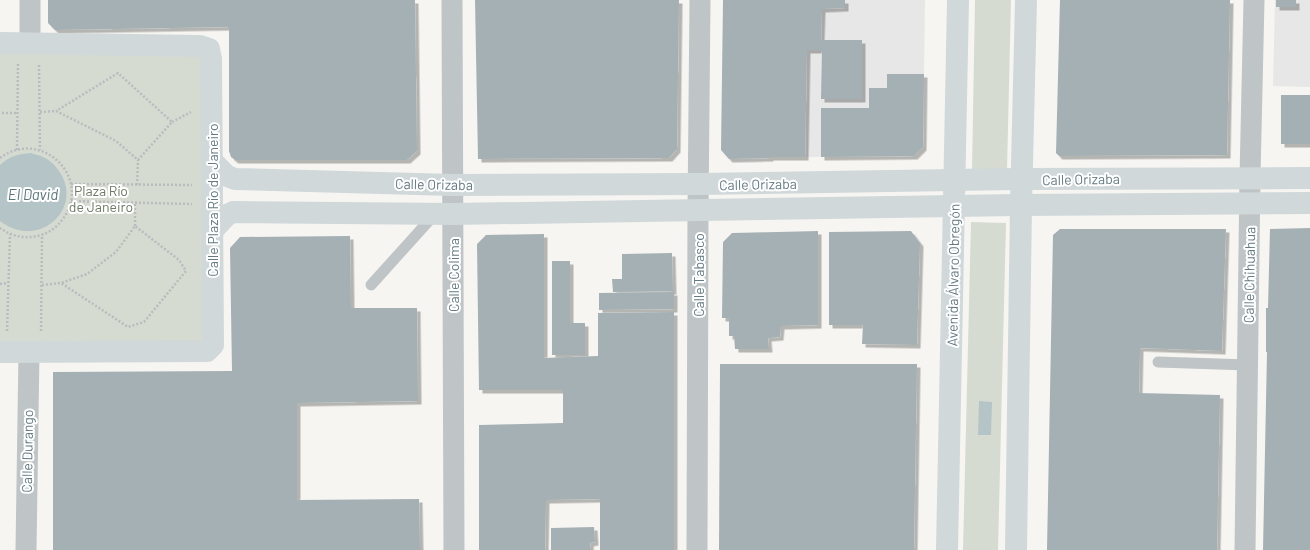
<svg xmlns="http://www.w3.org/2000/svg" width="1310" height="550" viewBox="0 0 1310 550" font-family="Barlow,sans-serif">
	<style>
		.built { fill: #e6e7e6 }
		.green { fill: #d6dbd1 }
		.water { fill: #b5c4c6 }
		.building { fill: #a5b0b4; filter: url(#shadow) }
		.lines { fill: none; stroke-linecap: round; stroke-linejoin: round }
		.path { stroke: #b9bcbe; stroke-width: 2.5; stroke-dasharray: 2 2; stroke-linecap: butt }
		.lane { stroke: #bfc4c6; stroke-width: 11 }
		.street { stroke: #bfc4c6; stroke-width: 21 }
		.secondary { stroke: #d1d8da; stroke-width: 22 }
		.labels { text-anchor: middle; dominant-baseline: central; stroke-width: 4; stroke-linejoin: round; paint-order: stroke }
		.street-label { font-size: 14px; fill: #657a83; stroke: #fff }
		.park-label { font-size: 14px; fill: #6c7a64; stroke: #fff }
		.water-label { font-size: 15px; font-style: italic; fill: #5b7679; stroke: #fff }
	</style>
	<defs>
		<filter id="shadow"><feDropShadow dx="3.5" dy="3.5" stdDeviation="0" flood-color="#0004"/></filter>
	</defs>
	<rect width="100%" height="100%" fill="#f6f5f2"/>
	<g class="built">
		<polygon points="821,0 925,0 923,147 914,156 805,157 807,50 821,50"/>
		<polygon points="1275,0 1310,0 1310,87 1273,86"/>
	</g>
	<g class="green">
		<polygon points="975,0 1011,0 1007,171 972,170"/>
		<polygon points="203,53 202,343 0,343 0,54"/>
		<polygon points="971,222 1006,223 998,550 963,550"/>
	</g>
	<g class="water">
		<path d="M31 153C35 155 40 155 43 157 50 160 55 165 59 171 85 208 39 251 0 221V165C9 156 19 154 31 153Z"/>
		<polygon points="979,401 992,402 991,435 978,435"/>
	</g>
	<g class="building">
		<polygon points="48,0 415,0 417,151 407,160 235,160 231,157 229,151 229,27 55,30 48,23"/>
		<polygon points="475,0 679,0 677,149 669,158 478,159"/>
		<polygon points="723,0 845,0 845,8 822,9 821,40 862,40 862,99 821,99 822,50 807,50 805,157 770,157 770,158 729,159 721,150"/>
		<polygon points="1060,0 1230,0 1227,155 1059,156 1056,153"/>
		<rect x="1276" y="0" width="20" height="7"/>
		<polygon points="887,74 924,74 923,147 914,156 821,157 821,108 869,108 869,88 887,88"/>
		<rect x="1281" y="95" width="29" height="49"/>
		<polygon points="1310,228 1310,550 1263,550 1267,352 1266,352 1266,308 1268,308 1270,229"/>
		<polygon points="1060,229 1226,229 1222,351 1140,348 1139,393 1220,395 1217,550 1047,550 1053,235"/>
		<polygon points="818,231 818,325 781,326 780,337 768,338 769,349 735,349 734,336 729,336 729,318 722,318 723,242 732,233"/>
		<polygon points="911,231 920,243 917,345 862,344 863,325 829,325 829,232"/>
		<polygon points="544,234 544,358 598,356 598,313 674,312 674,550 600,550 600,500 599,499 546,500 545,550 479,550 479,425 563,423 563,390 479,390 477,244 486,235"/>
		<polygon points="350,236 351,308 417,308 418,401 297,403 297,500 419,499 420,550 53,550 53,372 232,371 230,248 240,237"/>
		<polygon points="672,253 673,291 613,292 612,279 622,279 622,254"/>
		<polygon points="552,261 570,261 570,323 585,323 585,355 552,355"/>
		<polygon points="674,292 674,309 599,310 599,293"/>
		<polygon points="720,364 917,364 914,550 719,550"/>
		<polygon points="594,527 595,542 590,543 591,550 551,550 551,528"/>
	</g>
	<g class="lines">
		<g class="path">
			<polyline points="39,65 40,150"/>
			<polyline points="40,112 56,111 116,141 138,160 172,122 118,73 56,111"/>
			<polyline points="2,113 18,113"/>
			<polyline points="172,122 191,112"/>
			<polyline points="17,150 18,64"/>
			<path d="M0 158C42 127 94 179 62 220 56 228 48 234 37 236 24 239 11 236 0 228"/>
			<polyline points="71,184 192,185"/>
			<polyline points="137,185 138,160"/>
			<polyline points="71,201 192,204"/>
			<polyline points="135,226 135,202"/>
			<polyline points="0,284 7,283"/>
			<polyline points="42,285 61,283 87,274 116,252 135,226 179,260 186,271 144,322 128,327 61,283"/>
			<polyline points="7,331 10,234"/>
			<polyline points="41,331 42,235"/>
		</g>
		<g class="lane">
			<polyline points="371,285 435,214"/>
			<polyline points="1158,362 1248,365"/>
		</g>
		<g class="street">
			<polyline points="30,0 30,43"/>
			<polyline points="452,0 454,550"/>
			<polyline points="26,550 29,352"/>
			<polyline points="697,550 698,211 700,0"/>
			<polyline points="1245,550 1250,177 1254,0"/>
		</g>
		<g class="secondary">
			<polyline points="0,43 200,46 209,49 211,59 213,345 207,351 0,352"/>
			<polyline points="212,161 227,176 235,179 453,185 698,184 1022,179 1310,178"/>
			<polyline points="213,230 227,215 233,212 453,214 1021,205 1310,203"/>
			<polyline points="947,550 958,0"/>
			<polyline points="1016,550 1021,205 1026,0"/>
		</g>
	</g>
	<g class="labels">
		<g class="street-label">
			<text transform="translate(1081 179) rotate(-1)">Calle Orizaba</text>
			<text transform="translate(434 184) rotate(1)">Calle Orizaba</text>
			<text transform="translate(758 184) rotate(-1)">Calle Orizaba</text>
			<text transform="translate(212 200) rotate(-90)">Calle Plaza Río de Janeiro</text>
			<text transform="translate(453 275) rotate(-90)">Calle Colima</text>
			<text transform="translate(698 275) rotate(-90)">Calle Tabasco</text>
			<text transform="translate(953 275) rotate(-89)">Avenida Álvaro Obregón</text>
			<text transform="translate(1249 275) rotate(-89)">Calle Chihuahua</text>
			<text transform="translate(27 451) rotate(-89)">Calle Durango</text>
		</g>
		<g class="park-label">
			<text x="101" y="190">Plaza Río<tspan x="101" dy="16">de Janeiro</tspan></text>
		</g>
		<g class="water-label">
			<text x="33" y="194">El David</text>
		</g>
	</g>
</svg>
